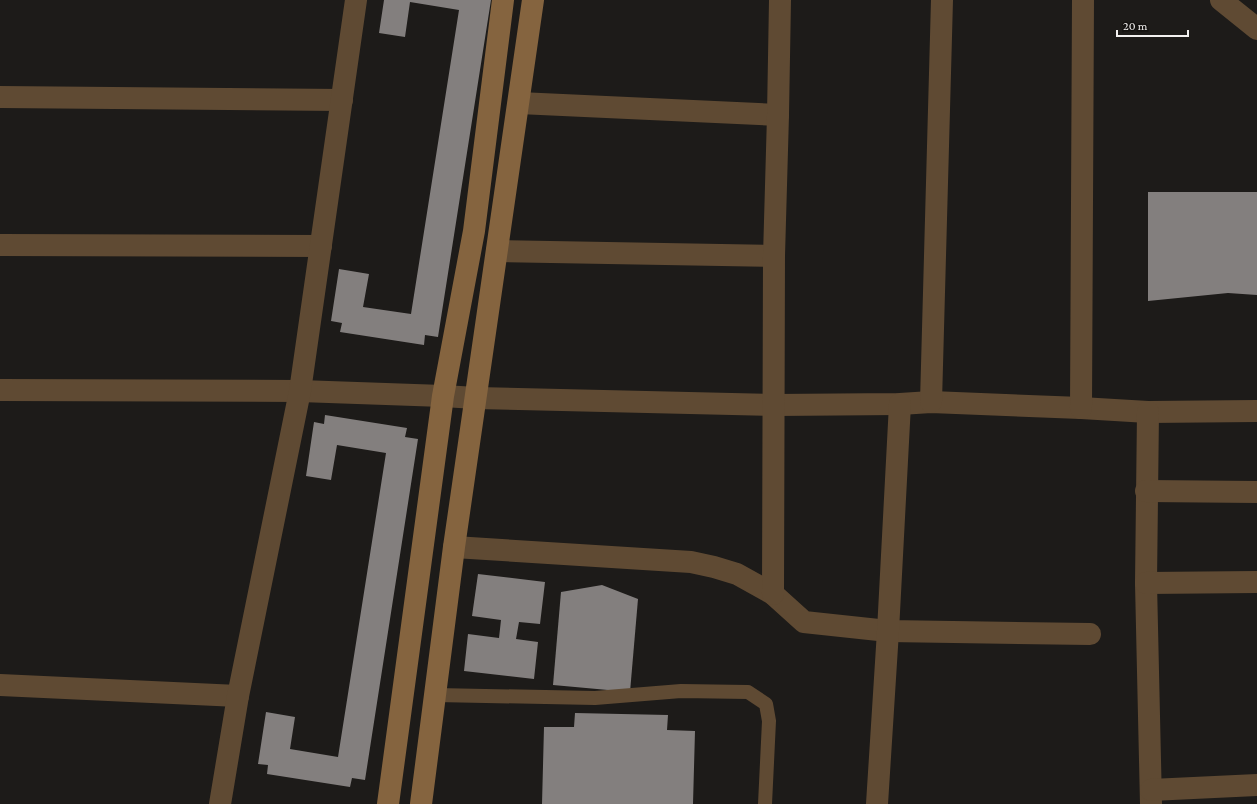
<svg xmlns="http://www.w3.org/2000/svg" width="1257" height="804" viewBox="0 0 1257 804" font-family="'Crimson Pro',serif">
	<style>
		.building { fill: #837f7e }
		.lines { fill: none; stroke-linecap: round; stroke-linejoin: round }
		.lane { stroke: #5f4a33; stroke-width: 14 }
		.street { stroke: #5f4a33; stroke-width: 22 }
		.secondary { stroke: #85643f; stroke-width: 22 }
	</style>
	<rect width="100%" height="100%" fill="#1d1b19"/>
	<g class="building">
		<polygon points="384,0 491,0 438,337 425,335 424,345 340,332 342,323 331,321 339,269 369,274 363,307 411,314 459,10 410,2 405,37 379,33"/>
		<polygon points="1148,192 1257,192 1257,295 1228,293 1148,301"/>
		<polygon points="325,415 407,428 405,437 418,439 365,780 352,778 350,787 267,774 268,765 258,764 266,712 295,717 290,749 338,757 386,453 337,445 331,480 306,476 314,422 324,424"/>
		<polygon points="478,574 545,582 540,624 519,622 516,639 538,642 534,679 464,671 468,634 499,638 501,620 472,616"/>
		<polygon points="602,585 638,599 630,692 553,685 561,592"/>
		<polygon points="575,713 668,715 667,730 695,731 693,804 542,804 544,727 574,727"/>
	</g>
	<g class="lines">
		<polyline class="lane" points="436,695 595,698 681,691 748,692 766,704 769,721 765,804"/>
		<g class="street">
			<polyline points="1221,0 1257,29"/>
			<polyline points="0,97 342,100"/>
			<polyline points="519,103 778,115"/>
			<polyline points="0,245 321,246"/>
			<polyline points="497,251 774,256"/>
			<polyline points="0,390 300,391 443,396 476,398 774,405 900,404 931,402 1081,408 1148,412 1257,411"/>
			<polyline points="931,402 942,0"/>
			<polyline points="1081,408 1083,0"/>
			<polyline points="1148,412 1146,583 1151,804"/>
			<polyline points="1146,491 1257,492"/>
			<polyline points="454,547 691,562 714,567 737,574 773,594 804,622 888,631 1090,634"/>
			<polyline points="1146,583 1257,582"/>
			<polyline points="773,594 774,256 778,115 780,0"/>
			<polyline points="0,685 238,696"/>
			<polyline points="1151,790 1257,785"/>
			<polyline points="220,804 238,696 300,391 356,0"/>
			<polyline points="877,804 888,631 900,404"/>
		</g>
		<g class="secondary">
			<polyline points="388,804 443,396 474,231 503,0"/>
			<polyline points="421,804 454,547 533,0"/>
		</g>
	</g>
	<path d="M1117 30v6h71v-6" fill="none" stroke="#f3f1f0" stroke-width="2"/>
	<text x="1123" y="30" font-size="12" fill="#f3f1f0" stroke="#141210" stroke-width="3" paint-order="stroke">20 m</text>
</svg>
